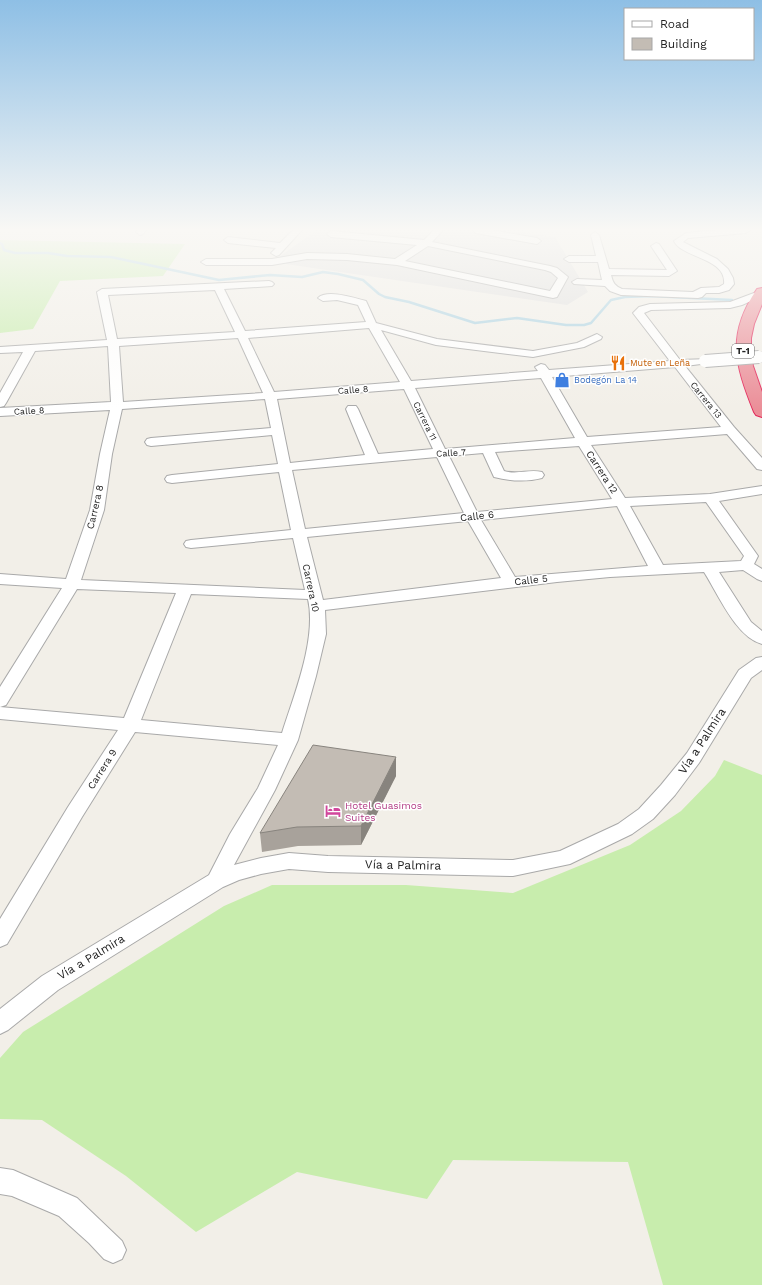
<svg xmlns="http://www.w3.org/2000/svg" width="762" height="1285" viewBox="0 0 762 1285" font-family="'Work Sans',sans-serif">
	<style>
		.residential { fill: #e0dfde }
		.grass { fill: #c8edad }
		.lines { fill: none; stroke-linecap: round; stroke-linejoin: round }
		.stream { stroke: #a7d0e1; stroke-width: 2.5 }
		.minor-casing { stroke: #a9a9a9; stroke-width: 2 }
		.highway-casing { stroke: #e32256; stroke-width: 2 }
		.minor { fill: #fff; fill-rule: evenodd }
		.highway { fill: #eb8e98; fill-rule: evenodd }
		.minor-bridge-far1-casing { stroke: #a9a9a9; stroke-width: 11; stroke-linecap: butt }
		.minor-bridge-casing { stroke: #a9a9a9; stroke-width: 14; stroke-linecap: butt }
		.minor-bridge-far1 { stroke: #fff; stroke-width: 10 }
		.minor-bridge { stroke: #fff; stroke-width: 12 }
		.wall { fill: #a8a29b }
		.shaded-wall { fill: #88847e }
		.building { fill: #c3bcb4; stroke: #88847e }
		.labels { text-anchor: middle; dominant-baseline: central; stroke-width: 3; stroke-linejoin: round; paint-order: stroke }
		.shield { fill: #fff; stroke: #646464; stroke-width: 1 }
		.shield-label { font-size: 9px; font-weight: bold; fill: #222 }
		.far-food-label { font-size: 9px; fill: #c56008; stroke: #fff; text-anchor: start }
		.far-shop-label { font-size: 9px; fill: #366cbe; stroke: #fff; text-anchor: start }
		.far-street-label { font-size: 9px; fill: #222; stroke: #fff }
		.street-label { font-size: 10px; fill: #222; stroke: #fff }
		.hotel-label { font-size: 10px; fill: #b23c85; stroke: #fff; text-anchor: start }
		.near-street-label { font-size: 12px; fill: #222; stroke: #fff }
	</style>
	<rect width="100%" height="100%" fill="#f2efe8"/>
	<polygon class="residential" points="317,230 526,230 520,232 555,237 588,292 567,305 272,262"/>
	<g class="grass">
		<polygon points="0,240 185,244 163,276 60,281 33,329 0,333"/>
		<polygon points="724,760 762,775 762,1285 663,1285 628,1162 453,1160 427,1199 297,1172 196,1232 126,1176 42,1120 0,1119 0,1058 23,1032 224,906 272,885 406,885 513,893 630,845 681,811 715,776"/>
	</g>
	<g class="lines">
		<polyline class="stream" points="0,243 2,244 4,250 15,253 48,253 67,256 111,257 219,280 270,275 302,277 323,272 338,274 363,280 379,294 385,297 409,302 475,323 517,318 566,325 584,325 591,323 611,300 625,297 651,296 732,300"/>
		<defs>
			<g id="minor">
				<polygon points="137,230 146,230 143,234 140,235 136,232"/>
				<polygon points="293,230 302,230 279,255 276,256 271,253 276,248 228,243 224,240 228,237 280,243"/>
				<path d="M434 230H443L432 242 550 266 557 268 568 277 557 297 553 298 397 265 347 260 307 259 272 265H206L201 262 206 259H272L307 253 347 254 395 259 417 245 331 237 327 234 331 231 424 240ZM428 246 545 270 551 272 558 278 550 291 405 261Z"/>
				<polygon points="472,230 491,230 537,238 541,241 537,244 476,233"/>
				<path d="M718 230H750L746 233 688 238 683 242 717 259 728 269 733 278 734 284 729 290 719 293H706L702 297 698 298 621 295 610 291 605 286 574 284 572 282 577 279 602 280 598 262H569L564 259 569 256H596L591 235 595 232 599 235 609 269 667 270 651 246 656 243 659 244 677 271 669 276 611 275C613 283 615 286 622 289L693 292 701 288 719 287 724 284C727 258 682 258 674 241L686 233Z"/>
				<path d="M269 281 272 282 274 284 272 286 224 289 245 331 366 322 358 305 337 300 323 301 318 298C327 289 354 298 366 301L376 323 437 339 533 351 577 343 597 334 602 337 601 339 584 347 533 357 436 345 381 330 411 381 538 371 535 367 541 364 545 365 549 370 670 361 633 313 639 307 650 304 730 302 762 290V296L742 305 730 308 651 310 644 313 680 360 709 359 711 361 709 363 685 366 734 427 762 458V470L757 469 727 434 591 445 625 498 710 494 762 486V494L719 501 758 556 754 564 762 569V581L757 579 743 570 719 572 751 622 762 631V644C736 637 718 594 704 572L610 577 557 582 325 610 326 634 316 676 298 740 275 790 234 865 261 858 289 853 328 856 513 860 560 851 618 824 639 809 661 785 687 753 739 670 756 658 762 657V670L751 678 699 763 675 795 653 819 632 834 570 864 513 876 328 872 289 869 261 874 239 880 223 887 58 990 8 1030 0 1034V1009L42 976 209 875 230 834 258 788 278 745 135 732 82 817 7 944 0 947V919L68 807 118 730 0 719V687L62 588 0 584V574L66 579 90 510 100 454 110 410 0 416V408L111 402 108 346 35 351 6 403 4 406 0 407V393L23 352 0 353V347L107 340 97 292 102 289ZM215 290 235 332 117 339 108 295ZM369 328 400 382 274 392 248 338ZM238 338 263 393 123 402 119 346ZM675 367 721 427 587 437 552 377ZM541 378 575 438 445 449 415 388ZM404 389 433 449 378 454 358 409 356 406H348L346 409 365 455 290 463 277 399ZM265 399 271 428 151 438 147 439 145 442 147 445 151 446 272 435 278 464 172 475 167 476 165 479 167 482 172 483 279 472 291 530 191 540 186 541 184 544 186 547 191 548 293 538 305 590 81 580 104 510 112 454 122 409ZM579 446 612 499 477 512 449 456 483 453 494 477C510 481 526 482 542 478L544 475 542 472C529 469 517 475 504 471L495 452ZM437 457 464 513 305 529 292 470ZM706 502 744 556 741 561 663 565 630 506ZM617 506 648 566 515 577 481 520ZM468 521 501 578 323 600 307 537ZM77 589 176 593 124 718 0 707 6 705ZM191 594 308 599C317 639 294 695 282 733L141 720Z"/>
				<polygon points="0,1168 13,1170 77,1198 122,1241 126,1250 122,1259 113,1263 104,1259 89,1243 59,1216 12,1196 0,1194"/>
			</g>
			<path id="highway" d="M762 288V304L754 324 751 338V352L753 366 762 392V417L756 415 754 412C735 364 726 335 757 289Z"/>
		</defs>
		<use href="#minor" class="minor-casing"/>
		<use href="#highway" class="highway-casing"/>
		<use href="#minor" class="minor"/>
		<use href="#highway" class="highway"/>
		<defs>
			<polyline id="minor-bridge-far1" points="745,358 762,357"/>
			<polyline id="minor-bridge" points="705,361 759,357"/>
		</defs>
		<use href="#minor-bridge-far1" class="minor-bridge-far1-casing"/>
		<use href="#minor-bridge" class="minor-bridge-casing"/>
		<use href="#minor-bridge-far1" class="minor-bridge-far1"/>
		<use href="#minor-bridge" class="minor-bridge"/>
	</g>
	<polygon class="wall" points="396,757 396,776 361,845 298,846 262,852 260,833"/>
	<polygon class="shaded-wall" points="396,757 396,776 361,845 361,826"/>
	<polygon class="building" points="313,745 396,757 361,826 297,827 260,833"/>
	<linearGradient id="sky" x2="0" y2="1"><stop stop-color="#8ebfe5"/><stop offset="0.56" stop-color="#f9f8f5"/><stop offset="1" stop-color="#f9f8f5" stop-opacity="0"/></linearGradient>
	<rect width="762" height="410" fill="url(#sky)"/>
	<defs>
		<symbol id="restaurant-bare" viewBox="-9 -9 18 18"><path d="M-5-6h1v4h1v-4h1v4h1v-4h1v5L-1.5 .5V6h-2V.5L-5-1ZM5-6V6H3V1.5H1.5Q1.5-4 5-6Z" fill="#e8710a" stroke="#fff" stroke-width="2.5" paint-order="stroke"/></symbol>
		<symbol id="shop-bare" viewBox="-9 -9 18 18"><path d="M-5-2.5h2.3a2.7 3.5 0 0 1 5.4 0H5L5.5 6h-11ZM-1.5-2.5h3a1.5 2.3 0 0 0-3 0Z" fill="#3f7fe0" stroke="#fff" stroke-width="2.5" paint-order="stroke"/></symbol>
		<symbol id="hotel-bare" viewBox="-9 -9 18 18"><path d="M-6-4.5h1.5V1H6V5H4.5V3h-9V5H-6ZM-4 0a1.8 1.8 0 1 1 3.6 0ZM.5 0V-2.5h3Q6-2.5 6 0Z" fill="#d1479c" stroke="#fff" stroke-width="2.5" paint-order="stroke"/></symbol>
	</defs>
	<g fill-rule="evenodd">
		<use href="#restaurant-bare" x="607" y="352" width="22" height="22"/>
		<use href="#shop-bare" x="551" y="369" width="22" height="22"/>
		<use href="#hotel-bare" x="322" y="800" width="22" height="22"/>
	</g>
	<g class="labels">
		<rect class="shield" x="732" y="344" width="22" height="14" rx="3"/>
		<g class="shield-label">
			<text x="743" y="351">T-1</text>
		</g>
		<g class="far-food-label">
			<text x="630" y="363">Mute en Leña</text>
		</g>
		<g class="far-shop-label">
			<text x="574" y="380">Bodegón La 14</text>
		</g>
		<g class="far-street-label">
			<text transform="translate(353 390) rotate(-4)">Calle 8</text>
			<text transform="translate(706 400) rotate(51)">Carrera 13</text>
			<text transform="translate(29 411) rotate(-3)">Calle 8</text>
			<text transform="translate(425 421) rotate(64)">Carrera 11</text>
			<text transform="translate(451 453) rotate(-3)">Calle 7</text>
		</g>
		<g class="street-label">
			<text transform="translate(602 472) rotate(57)">Carrera 12</text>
			<text transform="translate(95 507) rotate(-77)">Carrera 8</text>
			<text transform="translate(477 516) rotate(-6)">Calle 6</text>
			<text transform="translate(531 580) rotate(-6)">Calle 5</text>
			<text transform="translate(311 588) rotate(78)">Carrera 10</text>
			<text transform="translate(102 769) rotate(-58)">Carrera 9</text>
		</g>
		<g class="hotel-label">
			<text x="345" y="805">Hotel Guasimos<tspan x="345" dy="12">Suites</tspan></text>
		</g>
		<g class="near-street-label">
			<text transform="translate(702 741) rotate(-57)">Vía a Palmira</text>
			<text transform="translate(403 865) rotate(1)">Vía a Palmira</text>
			<text transform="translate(91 957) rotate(-31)">Vía a Palmira</text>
		</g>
	</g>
	<rect x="624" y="8" width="130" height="52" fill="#ffffff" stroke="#a7a7a7"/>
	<rect x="632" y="21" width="20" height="6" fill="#ffffff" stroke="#a7a7a7"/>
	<text x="660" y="28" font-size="12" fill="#222222">Road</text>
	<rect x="632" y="38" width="20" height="12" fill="#c3bcb4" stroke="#a7a7a7"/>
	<text x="660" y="48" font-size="12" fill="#222222">Building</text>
</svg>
